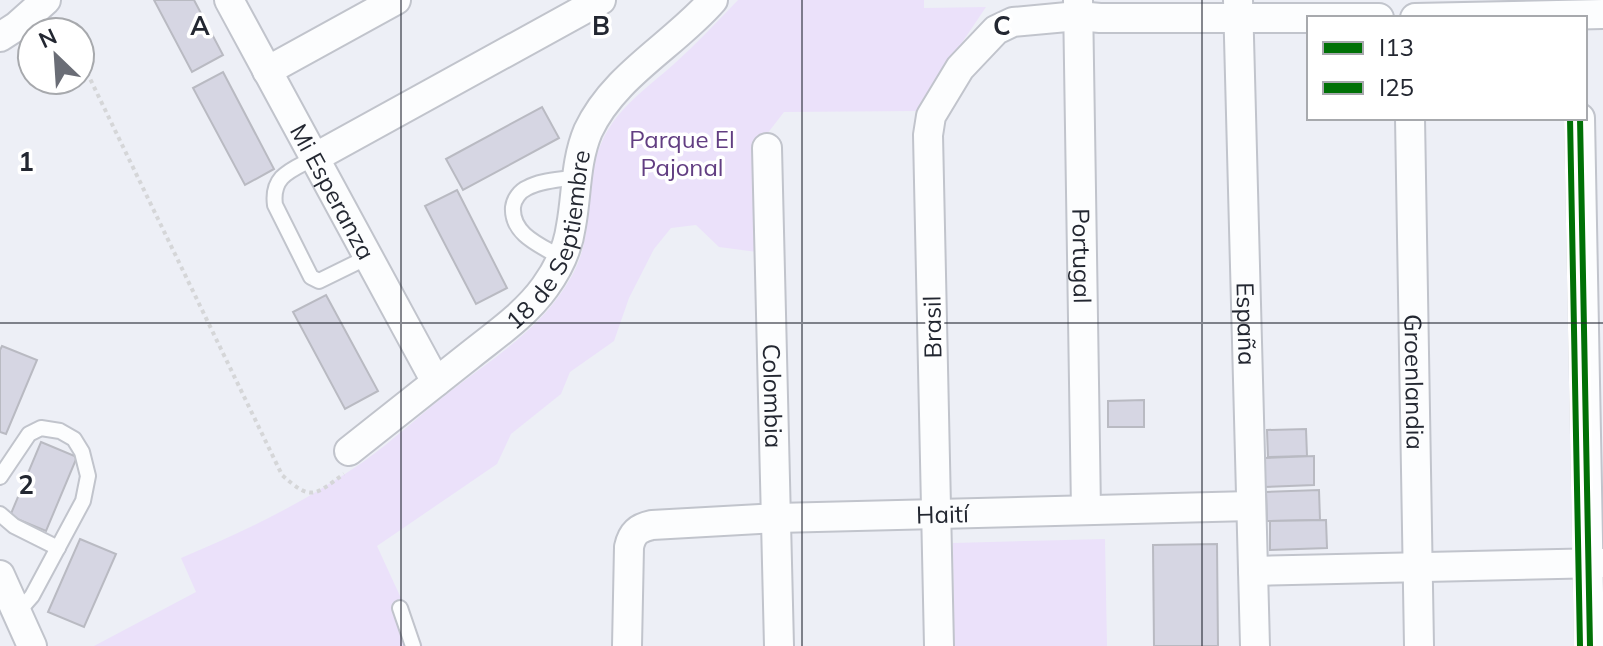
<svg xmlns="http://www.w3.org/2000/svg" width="1603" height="646" viewBox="0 0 1603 646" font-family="Mulish,sans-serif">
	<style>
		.green { fill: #ebe1fa }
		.building { fill: #d6d6e3; stroke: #b9bac2; stroke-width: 2 }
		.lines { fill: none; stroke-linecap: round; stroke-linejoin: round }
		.lane-casing { stroke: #c1c4cc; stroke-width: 18 }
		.street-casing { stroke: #c1c4cc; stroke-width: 32 }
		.path { stroke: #d5d6d8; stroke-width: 4; stroke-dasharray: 4 4; stroke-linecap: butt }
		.lane { stroke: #fcfdfe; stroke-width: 14 }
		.street { stroke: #fcfdfe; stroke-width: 28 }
		.bus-1-casing { stroke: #fff; stroke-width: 12 }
		.bus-2-casing { stroke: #fff; stroke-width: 12 }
		.bus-1 { stroke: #007106; stroke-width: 6 }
		.bus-2 { stroke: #007106; stroke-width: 6 }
		.grid { fill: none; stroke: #232731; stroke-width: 2; stroke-opacity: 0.55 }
		.labels { text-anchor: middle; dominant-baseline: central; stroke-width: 7; stroke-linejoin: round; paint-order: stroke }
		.park-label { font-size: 24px; fill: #623e82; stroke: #fff }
		.street-label { font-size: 24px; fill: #232731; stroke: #fff }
		.grid-label { font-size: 26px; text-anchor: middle; font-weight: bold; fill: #232731; stroke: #fff; stroke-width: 7; stroke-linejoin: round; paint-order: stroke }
	</style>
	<rect width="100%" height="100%" fill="#edeff6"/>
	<g class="green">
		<path d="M738 0H924V8L986 7 916 111 784 112 757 147V252L719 247 696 225 671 228 654 249 629 298 614 341 570 372 561 394 511 434 497 464 377 546 423 646H94L196 592 181 558C246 531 305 502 363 462 394 440 422 413 452 390 496 356 542 328 570 279 583 258 587 233 588 209 589 201 588 192 589 185 591 173 596 154 601 144 615 109 647 88 674 64 696 44 717 22 738 0Z"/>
		<polygon points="1105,539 1107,646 954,646 953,543"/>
	</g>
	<g class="building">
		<polygon points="154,0 194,0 223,55 192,72"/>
		<polygon points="223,72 274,169 245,185 193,88"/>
		<polygon points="542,107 559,138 463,190 446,159"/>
		<polygon points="457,190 507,288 476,304 425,206"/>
		<polygon points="326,295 378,391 345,409 293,312"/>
		<polygon points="2,346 37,360 6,434 0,432 0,350"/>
		<polygon points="1144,400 1144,427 1108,427 1108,401"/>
		<polygon points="1306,429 1307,456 1268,457 1267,430"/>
		<polygon points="41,442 77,457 46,531 10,516"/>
		<polygon points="1314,456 1314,485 1263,487 1263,458"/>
		<polygon points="1319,490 1320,520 1267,521 1266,492"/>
		<polygon points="1326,520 1327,548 1270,550 1270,521"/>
		<polygon points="80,539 116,554 84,627 48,612"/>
		<polygon points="1217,544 1218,646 1154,646 1153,545"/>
	</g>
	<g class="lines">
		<defs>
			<g id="lane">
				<path d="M314 158C292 170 271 175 275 205L311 277 319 281 368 257"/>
				<path d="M562 258C542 246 511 235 513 207 514 199 520 191 527 188 541 180 561 180 576 177"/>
				<polyline points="0,477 29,434 41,428 60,431 74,439 82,452 88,476 83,501 32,596 18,612"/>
				<polyline points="0,514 14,526 58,548"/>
				<polyline points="400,608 413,646"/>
			</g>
			<g id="street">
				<path id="s1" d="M229 0 436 382"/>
				<path id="s2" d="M1078 0 1086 510"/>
				<path id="s3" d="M1238 0 1255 646"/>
				<polyline points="1415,18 1603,14"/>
				<polyline points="0,37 17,26 46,0"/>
				<polyline points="267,71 396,0"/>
				<path id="s4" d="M1410 118 1419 646"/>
				<polyline points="1580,118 1590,646"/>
				<path id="s5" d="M767 148 779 646"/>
				<polyline points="314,158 601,0"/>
				<path id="s6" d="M349 451C389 419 429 388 469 356 495 335 525 315 545 287 558 269 568 248 571 226 577 194 575 162 588 131 614 75 674 45 713 0"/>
				<polyline points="1253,571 1603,563"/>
				<polyline points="0,575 32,646"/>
				<path id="s7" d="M627 646 629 547C632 533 638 528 652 525L777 518 1251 506"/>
				<polyline points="939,646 928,135 931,116 960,68 996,30 1013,22 1078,16 1100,18 1379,18"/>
			</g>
		</defs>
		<use href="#lane" class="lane-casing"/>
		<use href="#street" class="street-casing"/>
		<g class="path">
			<polyline points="62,20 67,32"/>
			<path d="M80 58 282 475C312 502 314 495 344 474"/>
		</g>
		<use href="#lane" class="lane"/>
		<use href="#street" class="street"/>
		<defs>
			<polyline id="bus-1" points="1580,118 1590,646"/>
			<polyline id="bus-2" points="1570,118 1580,646"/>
		</defs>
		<use href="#bus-1" class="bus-1-casing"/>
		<use href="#bus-2" class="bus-2-casing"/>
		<use href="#bus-1" class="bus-1"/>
		<use href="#bus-2" class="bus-2"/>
	</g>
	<path class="grid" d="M401 0V646M802 0V646M1202 0V646M0 323H1603"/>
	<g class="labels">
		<g class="park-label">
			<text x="682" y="139">Parque El<tspan x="682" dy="28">Pajonal</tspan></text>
		</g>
		<g class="street-label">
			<text stroke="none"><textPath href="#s1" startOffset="218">Mi Esperanza</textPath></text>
			<text stroke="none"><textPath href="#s6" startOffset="302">18 de Septiembre</textPath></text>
			<text stroke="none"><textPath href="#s2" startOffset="256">Portugal</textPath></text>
			<text stroke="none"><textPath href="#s3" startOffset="324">España</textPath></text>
			<text transform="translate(932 327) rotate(-91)">Brasil</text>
			<text stroke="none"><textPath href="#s4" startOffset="264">Groenlandia</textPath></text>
			<text stroke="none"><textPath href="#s5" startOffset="248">Colombia</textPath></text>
			<text stroke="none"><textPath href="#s7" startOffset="424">Haití</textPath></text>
		</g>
	</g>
	<g class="grid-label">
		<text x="200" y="35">A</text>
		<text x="601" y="35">B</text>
		<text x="1002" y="35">C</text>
		<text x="26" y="171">1</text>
		<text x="26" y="494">2</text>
	</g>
	<rect x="1307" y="16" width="280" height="104" fill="#ffffff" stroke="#a7a9ad" stroke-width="2"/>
	<rect x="1323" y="42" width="40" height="12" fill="#007106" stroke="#a7a9ad" stroke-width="2"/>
	<text x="1379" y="56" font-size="24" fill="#232731">I13</text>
	<rect x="1323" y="82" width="40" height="12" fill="#007106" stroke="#a7a9ad" stroke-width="2"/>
	<text x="1379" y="96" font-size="24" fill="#232731">I25</text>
	<g transform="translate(56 56) rotate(335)"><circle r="38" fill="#ffffff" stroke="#a7a9ad" stroke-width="2"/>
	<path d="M0-6L14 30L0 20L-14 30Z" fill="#6a6d76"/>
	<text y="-12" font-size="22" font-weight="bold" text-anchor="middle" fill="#232731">N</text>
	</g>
</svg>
